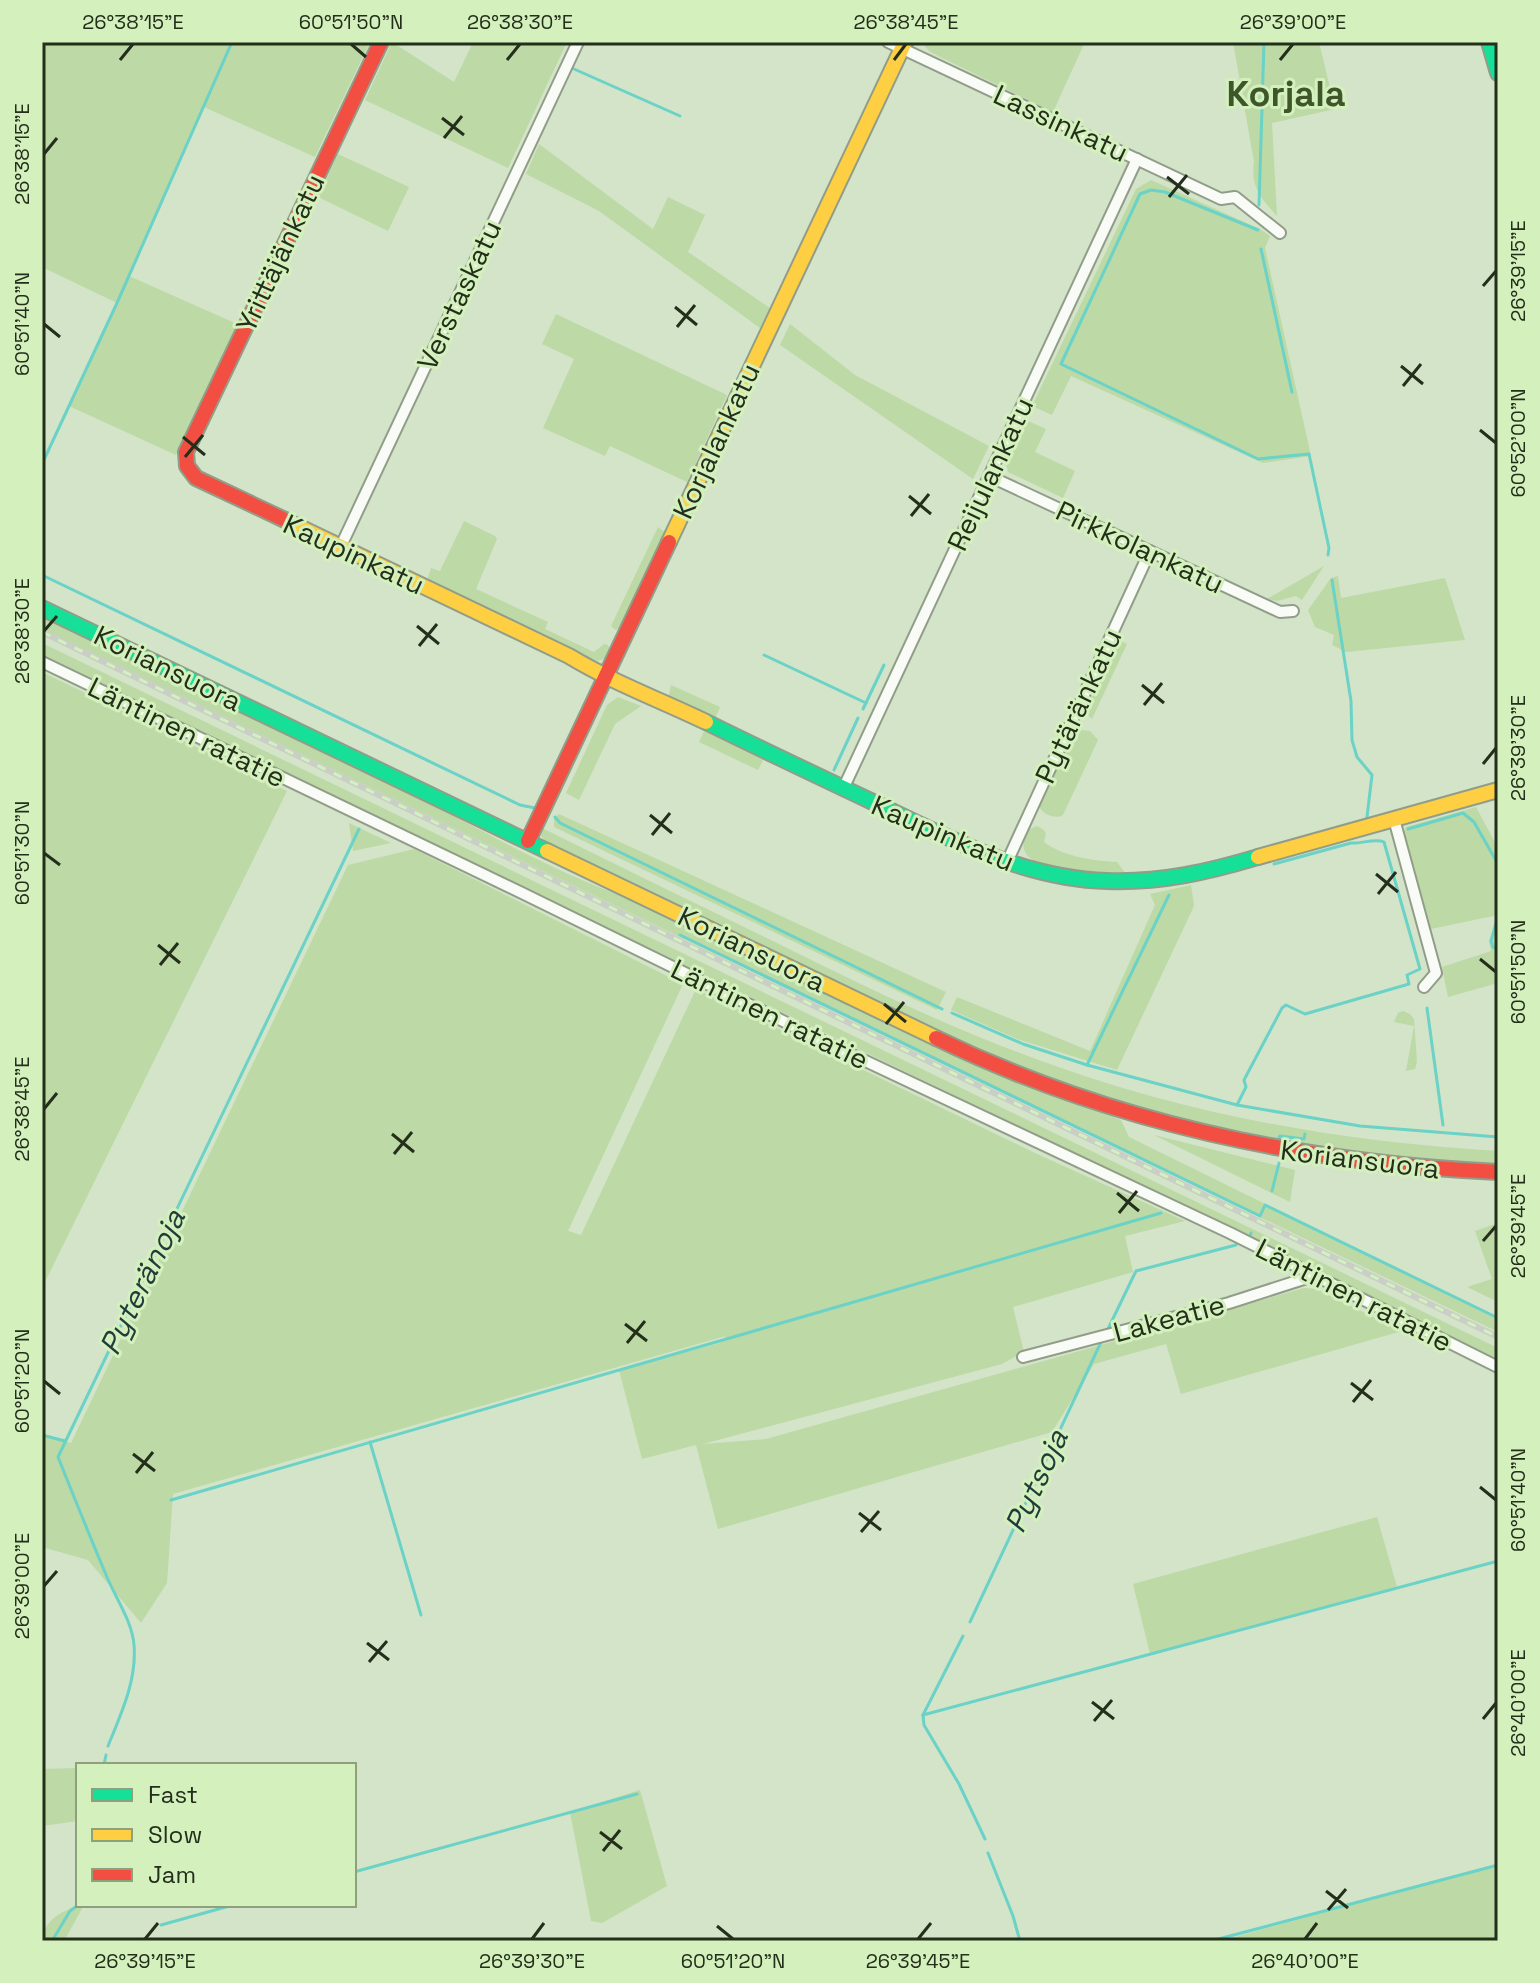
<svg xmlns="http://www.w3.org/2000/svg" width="1540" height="1983" viewBox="0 0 1540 1983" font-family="'Space Grotesk',sans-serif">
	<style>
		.green { fill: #bcd9a6 }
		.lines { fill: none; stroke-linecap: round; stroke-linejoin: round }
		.stream { stroke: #6ad2c6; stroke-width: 3 }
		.street-casing { stroke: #919d89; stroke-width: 14 }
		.fast-casing { stroke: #919d89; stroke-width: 18 }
		.slow-casing { stroke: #919d89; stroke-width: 18 }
		.jam-casing { stroke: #919d89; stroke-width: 18 }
		.street { stroke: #f9fbf7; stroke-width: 10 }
		.fast { stroke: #16e098; stroke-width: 14 }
		.slow { stroke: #ffcf43; stroke-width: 14 }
		.jam { stroke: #f24e42; stroke-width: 14 }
		.rail-casing { stroke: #c9cec6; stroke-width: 6 }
		.rail { stroke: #d3f0bd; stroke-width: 3; stroke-dasharray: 9; stroke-linecap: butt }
		.ticks { fill: none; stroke: #232e1b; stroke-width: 3 }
		.labels { text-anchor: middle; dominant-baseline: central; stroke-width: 6; stroke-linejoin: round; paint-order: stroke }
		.street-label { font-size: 28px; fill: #232e1b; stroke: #d3f0bd }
		.water-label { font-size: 30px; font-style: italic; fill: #1f3c3b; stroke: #d3f0bd }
		.district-label { font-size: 36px; font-weight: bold; fill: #3e562a; stroke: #d3f0bd }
		.neatline { fill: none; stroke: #232e1b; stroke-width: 3 }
		.ticks-label { font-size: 20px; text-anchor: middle; fill: #232e1b }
	</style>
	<rect width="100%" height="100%" fill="#d4e4c9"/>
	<g class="green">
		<polygon points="45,42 370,42 315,157 204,107 129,276 237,324 176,455 69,406 117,303 42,267 42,48"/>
		<polygon points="392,42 454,82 473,42 567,42 508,168 365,100"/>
		<polygon points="921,42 1085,42 1053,112 930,52"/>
		<path d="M1233 42H1319L1335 109 1272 123 1277 216C1261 199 1250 185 1254 162Z"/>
		<polygon points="539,144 653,229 668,197 705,215 688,252 770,308 760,328 599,211 526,174"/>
		<polygon points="338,154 409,187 388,231 318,197"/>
		<polygon points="1151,180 1260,229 1270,236 1265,248 1311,456 1263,463 1071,376 1052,415 1032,406 1136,189"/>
		<polygon points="556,314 727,395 687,482 610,446 605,456 543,428 574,359 542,344"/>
		<polygon points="790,324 855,375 989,446 973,479 780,345"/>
		<polygon points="1026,420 1046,429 1035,452 1075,471 1063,498 1008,472 1006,462"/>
		<polygon points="464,521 495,536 497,539 476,589 548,622 545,629 594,652 604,644 608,645 610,650 607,658 598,661 590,660 431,584 427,580 431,568 440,571"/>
		<polygon points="658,527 666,533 621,627 616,630 611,626"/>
		<polygon points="1324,566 1302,600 1296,596 1277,601 1267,599"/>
		<polygon points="1338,576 1341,598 1445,578 1465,640 1346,652 1332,645 1334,635 1315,627 1308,610 1331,578"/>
		<path d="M42 614C159 671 277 726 393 784 473 824 549 872 634 900L983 1069 1121 1120 1129 1137 1498 1318V1332L42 629Z"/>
		<polygon points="1121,641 1127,644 1092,719 1084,711 1116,642"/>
		<polygon points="42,643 1498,1348 1498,1361 1283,1254 42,655"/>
		<polygon points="42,672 287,791 42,1288"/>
		<polygon points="671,685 720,707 714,721 668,699"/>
		<polygon points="618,697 641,706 615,724 579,800 566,793 607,705"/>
		<path d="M1074 729 1090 731 1098 740 1063 815C1056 820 1042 814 1039 806Z"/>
		<polygon points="704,731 764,758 758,770 699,742"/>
		<polygon points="1476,807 1498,848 1498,983 1448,997 1442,967 1491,951 1489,941 1498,915 1431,929 1404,831 1406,827"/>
		<polygon points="559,814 946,992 937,1010 554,827 554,818"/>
		<polygon points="349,823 391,843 353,851"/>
		<path d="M1037 826 1044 830 1046 834 1044 842C1062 856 1094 861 1117 862L1126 874C1105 873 1029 873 1024 849 1022 842 1026 836 1028 830Z"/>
		<path d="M542 828C623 868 705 908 787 948 868 988 950 1028 1036 1059 1183 1114 1341 1142 1498 1151V1165L1387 1159 1289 1144 1241 1131 1214 1128 1161 1115 1059 1084 958 1041 549 845 541 836Z"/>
		<polygon points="414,849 683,984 568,1231 581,1235 696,989 1035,1153 1185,1221 1125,1236 1133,1272 1013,1307 1024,1352 1002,1364 703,1444 766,1439 1304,1288 1316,1289 1402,1331 1181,1394 1166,1344 1094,1364 1052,1432 718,1529 696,1445 642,1459 619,1370 720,1343 726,1336 173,1494 167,1583 141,1623 88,1560 42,1547 42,1436 71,1443 348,865"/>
		<polygon points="1191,885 1194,906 1117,1070 1020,1040 951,1010 957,997 1090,1051 1155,905 1150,894"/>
		<polygon points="1403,1011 1410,1014 1414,1019 1417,1062 1415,1069 1406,1071 1414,1026 1394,1022 1398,1013"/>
		<polygon points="1154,1135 1295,1170 1290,1202"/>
		<polygon points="1498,1223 1498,1302 1467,1287 1492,1279 1475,1231"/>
		<polygon points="1377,1517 1397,1587 1150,1654 1133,1584"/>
		<polygon points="78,1768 78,1821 42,1826 42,1769"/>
		<polygon points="640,1790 667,1886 602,1923 591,1921 570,1812"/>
		<polygon points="1498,1864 1498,1941 1221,1941"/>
		<path d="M84 1905 64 1941H42C44 1918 65 1909 84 1905Z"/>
	</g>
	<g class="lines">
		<g class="stream">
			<polyline points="574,69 680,116"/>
			<polyline points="1259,205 1264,42"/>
			<polyline points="1258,230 1165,192 1151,190 1140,194 1061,364 1258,459 1309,454 1329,548 1328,555"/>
			<polyline points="1261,249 1292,392"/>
			<polyline points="42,464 117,303 232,42"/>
			<polyline points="42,575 520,805 535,808"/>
			<polyline points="1332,580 1351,701 1352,740 1357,757 1372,775 1367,817"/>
			<polyline points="764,655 866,703"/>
			<polyline points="863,709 884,665"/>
			<polyline points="834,770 858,718"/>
			<polyline points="555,817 560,823 942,1009"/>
			<polyline points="1408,829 1463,813 1474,822 1498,864"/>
			<path d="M1274 864 1351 843C1361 844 1375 838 1384 842L1420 969 1407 975 1409 984 1305 1014 1286 1005 1282 1008 1244 1080 1246 1087 1237 1105 1360 1126 1498 1137"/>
			<polyline points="1169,895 1087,1065 1237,1105"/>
			<polyline points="1498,916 1491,941 1493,947 1498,949"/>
			<polyline points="680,935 1260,1216 1265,1205 1498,1318"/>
			<polyline points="1427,1008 1443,1125"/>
			<polyline points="952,1013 1023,1044 1087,1065"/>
			<polyline points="1279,1138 1280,1136 1304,1139 1305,1134"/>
			<polyline points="1272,1191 1279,1163"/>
			<polyline points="1250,1236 1251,1233"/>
			<polyline points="1106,1333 1136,1271 1236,1245"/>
			<polyline points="42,1435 65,1441"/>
			<polyline points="370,1442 421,1615"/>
			<polyline points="171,1500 1161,1213"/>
			<polyline points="970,1622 1102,1340"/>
			<polyline points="963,1636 923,1715 924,1725 959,1784 985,1839"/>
			<polyline points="923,1715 1498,1561"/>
			<path d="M108 1746C121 1714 137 1680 134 1645 132 1621 116 1599 107 1577 90 1537 74 1497 58 1457L359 829"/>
			<polyline points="104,1765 106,1755"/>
			<polyline points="988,1853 1013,1916 1020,1941"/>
			<polyline points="354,1872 637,1794"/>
			<polyline points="161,1925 233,1905"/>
			<polyline points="52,1941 70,1911 78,1905"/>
			<polyline points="1211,1941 1498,1865"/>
		</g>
		<defs>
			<g id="street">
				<polyline points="888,42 1221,199 1235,197 1280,233"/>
				<polyline points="989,476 1280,612 1293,611"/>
				<polyline points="340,548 578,42"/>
				<polyline points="42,662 522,893 840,1049 1230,1233 1498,1367"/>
				<polyline points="843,789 1137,159"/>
				<polyline points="1394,819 1436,973 1424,987"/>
				<polyline points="1007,862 1150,551"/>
				<polyline points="1023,1357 1229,1303 1313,1276"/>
			</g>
			<g id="fast">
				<polyline points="1489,42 1498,73"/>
				<polyline points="42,608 547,851"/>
				<path d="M706 722C763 750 820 777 877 804 950 839 1025 879 1107 881 1160 883 1208 872 1258 857"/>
			</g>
			<g id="slow">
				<path d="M285 520 569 656C612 682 660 700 706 722"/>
				<polyline points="669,542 905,42"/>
				<polyline points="547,851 936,1038"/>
				<polyline points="1258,857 1498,790"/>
			</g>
			<g id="jam">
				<polyline points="285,520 196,478 187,466 186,452 381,42"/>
				<polyline points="528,841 669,542"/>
				<path d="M936 1038C1112 1123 1305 1163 1498 1172"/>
			</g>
		</defs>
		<use href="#street" class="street-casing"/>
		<use href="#fast" class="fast-casing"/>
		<use href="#slow" class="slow-casing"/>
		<use href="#jam" class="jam-casing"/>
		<use href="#street" class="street"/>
		<use href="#fast" class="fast"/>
		<use href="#slow" class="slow"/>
		<use href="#jam" class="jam"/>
		<defs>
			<polyline id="rail" points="42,632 1498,1337"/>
		</defs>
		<use href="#rail" class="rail-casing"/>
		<use href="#rail" class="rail"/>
	</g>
	<path class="ticks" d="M351 44 366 57M120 60 133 44M507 60 520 44M894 60 906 44M1280 60 1293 44M442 118 464 135M444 138 462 116M44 154 57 138M1167 177 1189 194M1169 197 1187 175M1483 286 1496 271M675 307 697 325M44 324 60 337M677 327 695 305M1401 366 1423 384M1403 386 1421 364M1480 430 1496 443M183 437 205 455M185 457 203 435M909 496 931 514M911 516 929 494M417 626 439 644M44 631 57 616M419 646 437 624M1142 685 1164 703M1144 705 1162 683M1483 764 1496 748M650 815 672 833M652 835 670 813M44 853 60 865M1376 874 1398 892M1378 894 1396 872M158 945 180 963M1480 959 1496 972M160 965 178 943M884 1004 906 1022M886 1024 904 1002M44 1109 57 1093M392 1134 414 1152M394 1154 412 1132M1117 1193 1139 1211M1119 1213 1137 1191M1483 1241 1496 1226M625 1324 647 1341M627 1343 645 1321M44 1381 60 1394M1351 1383 1373 1400M1353 1402 1371 1380M133 1454 155 1471M136 1473 153 1452M1480 1487 1496 1500M859 1513 881 1530M861 1532 879 1511M44 1586 57 1571M367 1643 389 1660M369 1662 387 1641M1092 1702 1114 1719M1483 1719 1496 1703M1094 1721 1112 1700M600 1832 622 1849M603 1851 620 1830M1326 1891 1348 1908M1328 1910 1346 1889M717 1926 733 1939M145 1939 158 1923M532 1939 544 1923M918 1939 931 1923M1305 1939 1317 1923"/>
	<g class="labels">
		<g class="street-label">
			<text transform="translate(1061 123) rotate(25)">Lassinkatu</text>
			<text transform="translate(280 253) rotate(-65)">Yrittäjänkatu</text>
			<text transform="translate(459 295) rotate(-65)">Verstaskatu</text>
			<text transform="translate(716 441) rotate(-65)">Korjalankatu</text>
			<text transform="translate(990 474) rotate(-65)">Reijulankatu</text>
			<text transform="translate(1140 547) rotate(25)">Pirkkolankatu</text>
			<text transform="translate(354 554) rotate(25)">Kaupinkatu</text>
			<text transform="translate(168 668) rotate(26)">Koriansuora</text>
			<text transform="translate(1078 706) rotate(-65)">Pytäränkatu</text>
			<text transform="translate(187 732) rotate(26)">Läntinen ratatie</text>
			<text transform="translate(943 833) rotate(23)">Kaupinkatu</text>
			<text transform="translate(752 949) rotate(26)">Koriansuora</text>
			<text transform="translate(770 1014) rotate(26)">Läntinen ratatie</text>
			<text transform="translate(1360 1159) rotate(7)">Koriansuora</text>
			<text transform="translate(1354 1295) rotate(27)">Läntinen ratatie</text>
			<text transform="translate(1169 1318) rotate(-15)">Lakeatie</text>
		</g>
		<g class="water-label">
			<text transform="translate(142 1282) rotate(-64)">Pyteränoja</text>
			<text transform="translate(1036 1481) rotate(-65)">Pytsoja</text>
		</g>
		<g class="district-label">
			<text x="1286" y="94">Korjala</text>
		</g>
	</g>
	<rect width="1540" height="1983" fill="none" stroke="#d3f0bd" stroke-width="88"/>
	<rect x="76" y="1763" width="280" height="144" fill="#d3f0bd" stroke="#8da27c" stroke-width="2"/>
	<rect x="92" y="1789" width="40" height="12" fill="#16e098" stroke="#8da27c" stroke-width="2"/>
	<text x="148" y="1803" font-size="24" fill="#232e1b">Fast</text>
	<rect x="92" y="1829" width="40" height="12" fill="#ffcf43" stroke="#8da27c" stroke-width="2"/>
	<text x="148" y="1843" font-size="24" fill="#232e1b">Slow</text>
	<rect x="92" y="1869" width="40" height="12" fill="#f24e42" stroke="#8da27c" stroke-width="2"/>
	<text x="148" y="1883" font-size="24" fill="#232e1b">Jam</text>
	<rect x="44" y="44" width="1452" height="1895" class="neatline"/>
	<g class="ticks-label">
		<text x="133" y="29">26°38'15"E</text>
		<text x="351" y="29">60°51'50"N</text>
		<text x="520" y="29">26°38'30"E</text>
		<text x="906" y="29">26°38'45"E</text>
		<text x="1293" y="29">26°39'00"E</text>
		<text transform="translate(22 154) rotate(-90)" y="7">26°38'15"E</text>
		<text transform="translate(1518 271) rotate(-90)" y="7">26°39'15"E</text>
		<text transform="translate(22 324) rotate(-90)" y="7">60°51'40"N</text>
		<text transform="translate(1518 443) rotate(-90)" y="7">60°52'00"N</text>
		<text transform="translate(22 631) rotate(-90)" y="7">26°38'30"E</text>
		<text transform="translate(1518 748) rotate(-90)" y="7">26°39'30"E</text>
		<text transform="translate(22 853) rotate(-90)" y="7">60°51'30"N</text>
		<text transform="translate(1518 972) rotate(-90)" y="7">60°51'50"N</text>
		<text transform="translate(22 1109) rotate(-90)" y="7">26°38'45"E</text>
		<text transform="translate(1518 1226) rotate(-90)" y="7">26°39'45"E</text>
		<text transform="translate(22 1381) rotate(-90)" y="7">60°51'20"N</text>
		<text transform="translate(1518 1500) rotate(-90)" y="7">60°51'40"N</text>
		<text transform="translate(22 1586) rotate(-90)" y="7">26°39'00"E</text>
		<text transform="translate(1518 1703) rotate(-90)" y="7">26°40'00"E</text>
		<text x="145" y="1968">26°39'15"E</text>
		<text x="532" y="1968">26°39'30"E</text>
		<text x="733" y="1968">60°51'20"N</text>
		<text x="918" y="1968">26°39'45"E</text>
		<text x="1305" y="1968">26°40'00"E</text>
	</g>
</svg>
